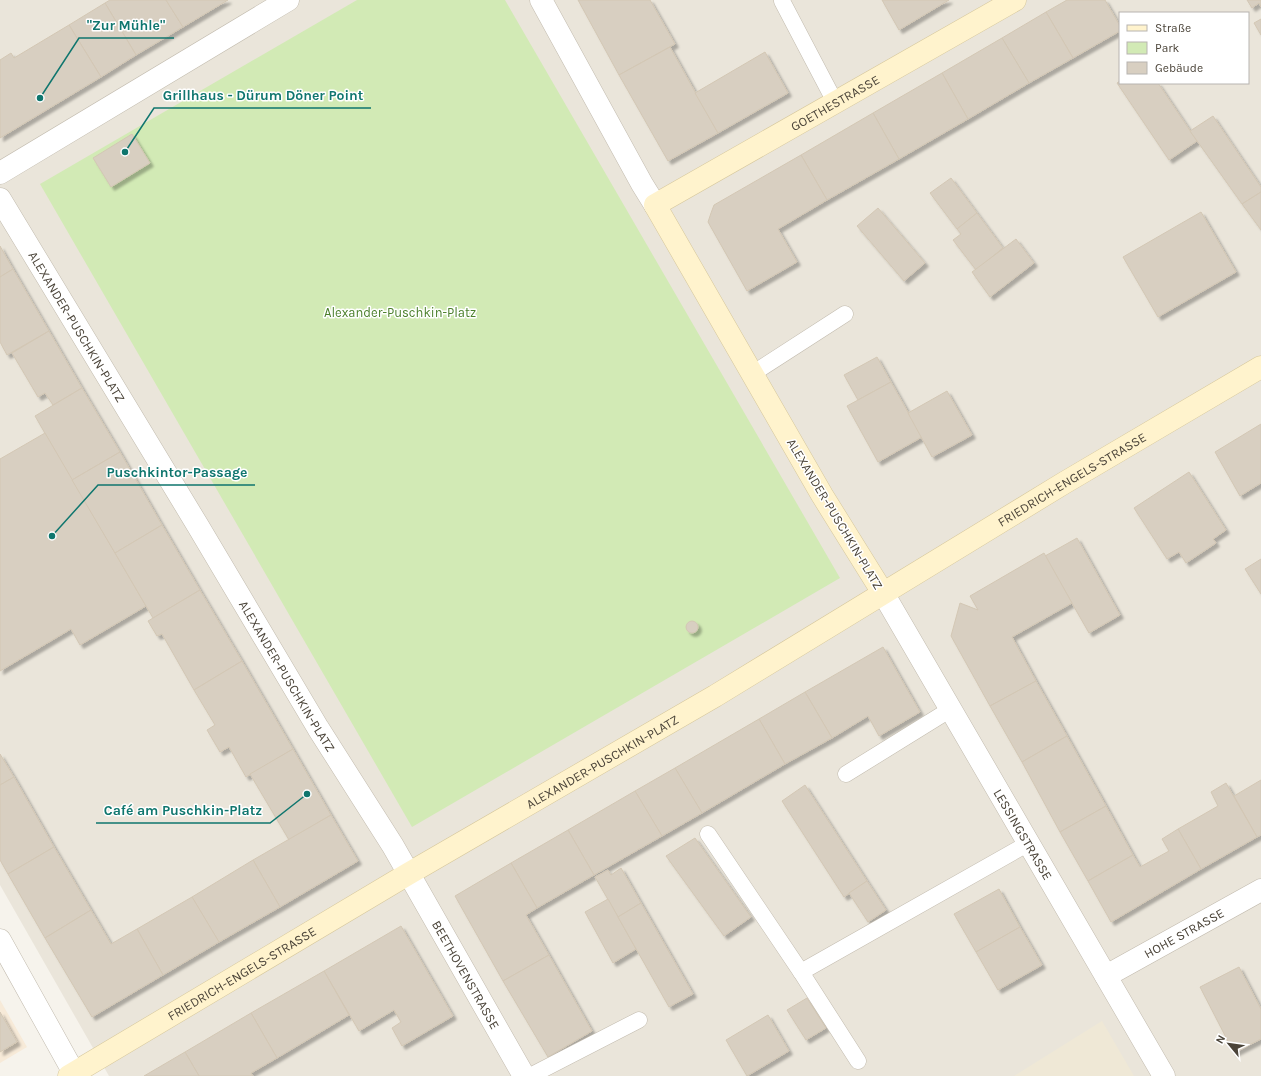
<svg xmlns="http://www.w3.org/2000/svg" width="1261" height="1076" viewBox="0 0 1261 1076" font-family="Karla,sans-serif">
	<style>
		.residential { fill: #eae5da; fill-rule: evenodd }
		.commercial { fill: #f7ead8 }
		.education { fill: #efe8d6 }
		.green { fill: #d2eab5 }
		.building { fill: #d8cfc1; stroke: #d3c7b4; filter: url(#shadow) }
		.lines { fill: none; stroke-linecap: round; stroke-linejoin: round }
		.lane-casing { stroke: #c2bbae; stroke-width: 17 }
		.street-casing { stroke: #c2bbae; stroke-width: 23 }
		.secondary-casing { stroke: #d6c79b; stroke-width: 23 }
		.lane { stroke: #fff; stroke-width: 16 }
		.street { stroke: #fff; stroke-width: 22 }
		.secondary { stroke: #fff3cd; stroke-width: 22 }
		.labels { text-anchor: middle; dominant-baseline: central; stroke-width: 3; stroke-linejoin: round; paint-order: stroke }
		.street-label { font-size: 13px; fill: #4b4439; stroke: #fff }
		.park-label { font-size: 13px; fill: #4a7f2a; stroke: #fff }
		.leader { fill: none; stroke: #0f766e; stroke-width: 1.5 }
		.callout-dot { fill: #0f766e; stroke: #fff; stroke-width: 1.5 }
		.callout-label { font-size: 14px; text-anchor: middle; font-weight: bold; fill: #0f766e; stroke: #fff; stroke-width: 3; stroke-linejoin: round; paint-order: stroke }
	</style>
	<defs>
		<filter id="shadow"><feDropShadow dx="3.5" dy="3.5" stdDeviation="1" flood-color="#0004"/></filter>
	</defs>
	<rect width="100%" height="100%" fill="#f6f3ec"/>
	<path class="residential" d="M0 0H1261V1076H109L0 885ZM1120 13H1248V83H1120Z"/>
	<polygon class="commercial" points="0,1000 27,1047 0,1063"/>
	<polygon class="education" points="1102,1021 1134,1076 1014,1076"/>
	<polygon class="green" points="357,0 505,0 840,578 412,827 40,184"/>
	<g class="building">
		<polygon points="110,0 166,0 183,27 136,55 105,3"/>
		<polygon points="166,0 228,0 183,27"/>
		<polygon points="578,0 650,0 675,44 619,75"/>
		<polygon points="882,0 949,0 899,30"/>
		<polygon points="1067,0 1105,0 1120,26 1120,31 1073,58 1046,12"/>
		<polygon points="1247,0 1261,0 1261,7 1259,3 1252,8"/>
		<polygon points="105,3 136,55 101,77 69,25"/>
		<polygon points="1046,12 1073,58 1029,83 1002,38"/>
		<polygon points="1261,19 1261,35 1254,23"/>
		<polygon points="69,25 101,77 0,138 0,60 11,53 14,58"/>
		<polygon points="1002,38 1029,83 968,119 942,73"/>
		<polygon points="670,47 718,133 668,161 619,75"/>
		<polygon points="765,52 788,93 718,133 695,93"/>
		<polygon points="942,73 968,119 899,159 873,113"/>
		<polygon points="1120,81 1120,83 1158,83 1197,141 1169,160 1117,83"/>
		<polygon points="873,113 899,159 827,200 801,155"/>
		<polygon points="1213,116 1261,187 1261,192 1242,204 1190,131"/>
		<polygon points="132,134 150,163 111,187 93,158"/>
		<polygon points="801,155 827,200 778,229 797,262 747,291 708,222 711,213 714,205"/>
		<polygon points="951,178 977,213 957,229 930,193"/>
		<polygon points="1261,192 1261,230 1242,204"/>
		<polygon points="878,208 925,263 904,281 857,226"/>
		<polygon points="1201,212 1236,272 1158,317 1123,257"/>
		<polygon points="977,213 1003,248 976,270 953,240 961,234 957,229"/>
		<polygon points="1016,239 1034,263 990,297 972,272"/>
		<polygon points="0,246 13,269 0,277"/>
		<polygon points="13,269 49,331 7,355 0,342 0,277"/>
		<polygon points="49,331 82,388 53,405 45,393 38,397 12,353"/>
		<polygon points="877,357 891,382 858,400 844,375"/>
		<polygon points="891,382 922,437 878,462 847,406"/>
		<polygon points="82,388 120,452 72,480 35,416"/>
		<polygon points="947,391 972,435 932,457 908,413"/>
		<polygon points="1261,424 1261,483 1240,496 1215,452"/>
		<polygon points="45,433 146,606 80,645 71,629 0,671 0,459"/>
		<polygon points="120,452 162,525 115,553 72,480"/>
		<polygon points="1189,472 1226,530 1213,539 1216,543 1186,563 1179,552 1167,559 1134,508"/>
		<polygon points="162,525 200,590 153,618 115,553"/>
		<polygon points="1077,538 1120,615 1089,633 1045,556"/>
		<polygon points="1044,553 1072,603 1012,637 1036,681 990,706 951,636 960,603 978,610 970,596"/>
		<polygon points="1261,559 1261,594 1245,569"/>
		<polygon points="200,590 242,661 194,690 162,634 157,636 148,621"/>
		<circle cx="692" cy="627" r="6"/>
		<polygon points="883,647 920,712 879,736 868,716 832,738 805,692"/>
		<polygon points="242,661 293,749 246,777 229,747 220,752 207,730 215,725 194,690"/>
		<polygon points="1036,681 1067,736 1022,762 990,706"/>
		<polygon points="805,692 832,738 785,764 759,719"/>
		<polygon points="759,719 785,764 702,813 675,768"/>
		<polygon points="1067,736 1106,806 1060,832 1022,762"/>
		<polygon points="293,749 331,815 289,840 250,774"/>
		<polygon points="0,754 14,777 0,785"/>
		<polygon points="675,768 702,813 662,836 635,791"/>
		<polygon points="14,777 54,847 8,874 0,860 0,785"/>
		<polygon points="1261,780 1261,835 1257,837 1234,796"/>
		<polygon points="1226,783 1257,837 1201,869 1178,829 1218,806 1211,792"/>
		<polygon points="805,785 867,881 844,897 782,801"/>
		<polygon points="635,791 662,836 594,875 568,830"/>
		<polygon points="1106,806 1133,855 1088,881 1060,832"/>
		<polygon points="331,815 358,861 280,907 253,860"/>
		<polygon points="1178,829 1201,869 1111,922 1088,881 1133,855 1140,867 1169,851 1162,839"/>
		<polygon points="568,830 594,875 537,908 511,863"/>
		<polygon points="695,838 751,917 724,936 666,856"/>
		<polygon points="54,847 91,910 45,938 8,874"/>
		<polygon points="253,860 280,907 219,942 192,897"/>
		<polygon points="511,863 537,908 526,915 549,955 503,981 455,896"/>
		<polygon points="621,868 641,903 618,917 595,877 608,870 611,875"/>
		<polygon points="867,881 886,910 868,922 849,893"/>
		<polygon points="999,889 1020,927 976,952 954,914"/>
		<polygon points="192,897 219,942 163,975 137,929"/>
		<polygon points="608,899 636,949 613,963 585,912"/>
		<polygon points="641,903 693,994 669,1007 618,917"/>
		<polygon points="91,910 111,944 137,929 163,975 92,1017 45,938"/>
		<polygon points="401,926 453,1016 402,1046 392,1028 401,1022 394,1010 359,1031 324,971"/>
		<polygon points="1020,927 1042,965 998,990 976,952"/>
		<polygon points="549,955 592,1031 548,1057 503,981"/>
		<polygon points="1239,967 1261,1009 1261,1039 1234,1053 1200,987"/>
		<polygon points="324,971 349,1015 277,1058 251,1013"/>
		<polygon points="807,998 826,1028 806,1040 787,1010"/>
		<polygon points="0,1012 17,1042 0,1052"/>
		<polygon points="251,1013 277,1058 251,1073 253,1076 199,1076 185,1052"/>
		<polygon points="768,1015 789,1051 747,1076 726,1040"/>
		<polygon points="185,1052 199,1076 144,1076"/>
	</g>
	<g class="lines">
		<defs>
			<g id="lane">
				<polyline points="782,1 835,102"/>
				<polyline points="752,374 845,314"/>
				<polyline points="846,774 951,709"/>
				<polyline points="708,834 801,972 858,1061"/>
				<polyline points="801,972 1029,843"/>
				<polyline points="530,1076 639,1020"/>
			</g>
			<g id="street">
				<polyline points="541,0 642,184 655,205"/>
				<polyline points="0,173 288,0"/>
				<path id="s1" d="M0 199 198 526 318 728 393 846 524 1076"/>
				<path id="s2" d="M883 593 1164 1076"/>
				<polyline points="0,940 74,1073"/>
				<path id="s3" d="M1106 976 1261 890"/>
			</g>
			<g id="secondary">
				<path id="s4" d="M883 593 822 495 655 205 1015 0"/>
				<path id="s5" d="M69 1076 408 874 715 696 1064 483 1261 367"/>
			</g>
		</defs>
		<use href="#lane" class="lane-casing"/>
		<use href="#street" class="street-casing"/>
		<use href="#secondary" class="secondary-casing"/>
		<use href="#lane" class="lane"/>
		<use href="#street" class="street"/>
		<use href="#secondary" class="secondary"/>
	</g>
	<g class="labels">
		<g class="street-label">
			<text stroke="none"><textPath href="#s4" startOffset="657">GOETHESTRASSE</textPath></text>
			<text stroke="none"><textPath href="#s1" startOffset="149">ALEXANDER-PUSCHKIN-PLATZ</textPath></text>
			<text stroke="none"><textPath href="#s5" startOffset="1167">FRIEDRICH-ENGELS-STRASSE</textPath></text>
			<text transform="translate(835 514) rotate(59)">ALEXANDER-PUSCHKIN-PLATZ</text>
			<text stroke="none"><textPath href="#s1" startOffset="557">ALEXANDER-PUSCHKIN-PLATZ</textPath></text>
			<text stroke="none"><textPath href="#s5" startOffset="619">ALEXANDER-PUSCHKIN-PLATZ</textPath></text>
			<text stroke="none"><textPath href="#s2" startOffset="279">LESSINGSTRASSE</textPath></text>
			<text stroke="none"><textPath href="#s3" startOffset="89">HOHE STRASSE</textPath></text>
			<text stroke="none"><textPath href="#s5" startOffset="201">FRIEDRICH-ENGELS-STRASSE</textPath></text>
			<text stroke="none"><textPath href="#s1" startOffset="905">BEETHOVENSTRASSE</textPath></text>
		</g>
		<g class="park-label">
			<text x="400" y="312">Alexander-Puschkin-Platz</text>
		</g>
	</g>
	<path class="leader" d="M40 98L79 38H174M125 152L154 108H371M52 536L98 485H255M307 794L270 823H96"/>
	<g class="callout-dot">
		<circle cx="40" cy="98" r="4"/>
		<circle cx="125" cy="152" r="4"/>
		<circle cx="52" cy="536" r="4"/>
		<circle cx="307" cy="794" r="4"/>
	</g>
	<g class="callout-label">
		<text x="126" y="30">"Zur Mühle"</text>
		<text x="263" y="100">Grillhaus - Dürum Döner Point</text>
		<text x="177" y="477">Puschkintor-Passage</text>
		<text x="183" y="815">Café am Puschkin-Platz</text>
	</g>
	<rect x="1119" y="12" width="130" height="72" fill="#ffffff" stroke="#b7b4b0"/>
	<rect x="1127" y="25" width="20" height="6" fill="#fff3cd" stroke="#b7b4b0"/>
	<text x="1155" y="32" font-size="12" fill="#4b4439">Straße</text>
	<rect x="1127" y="42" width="20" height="12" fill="#d2eab5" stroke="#b7b4b0"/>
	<text x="1155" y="52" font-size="12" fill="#4b4439">Park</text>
	<rect x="1127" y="62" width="20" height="12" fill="#d8cfc1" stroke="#b7b4b0"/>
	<text x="1155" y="72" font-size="12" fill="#4b4439">Gebäude</text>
	<g transform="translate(1229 1044) rotate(299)" stroke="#ffffff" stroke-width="3" paint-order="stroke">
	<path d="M0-3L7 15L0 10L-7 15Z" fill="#4b4439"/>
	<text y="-6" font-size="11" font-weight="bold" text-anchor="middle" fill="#4b4439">N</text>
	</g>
</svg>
